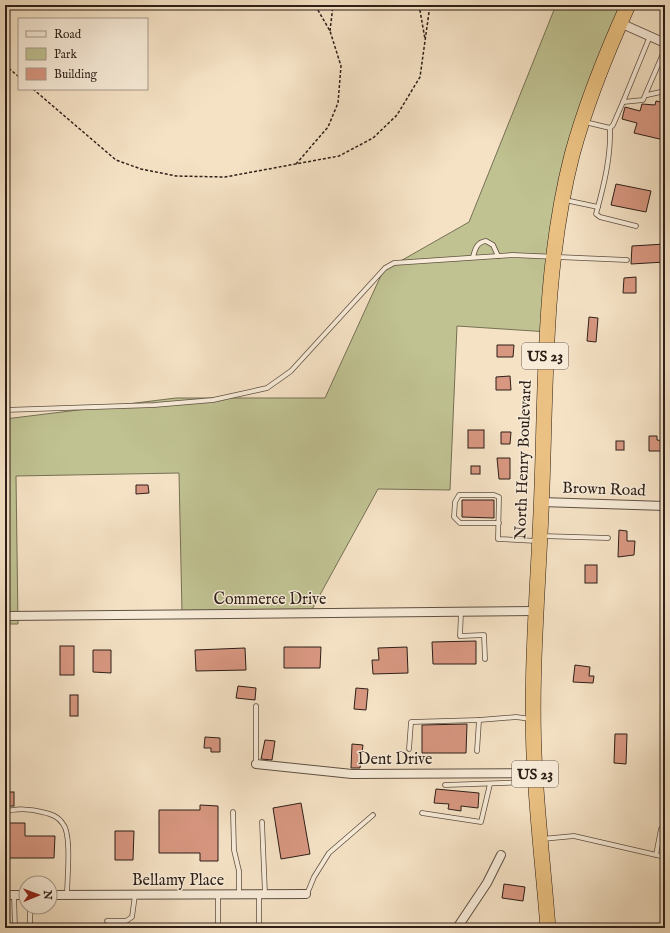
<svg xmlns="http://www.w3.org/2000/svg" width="670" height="933" viewBox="0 0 670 933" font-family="'IM FELL English',serif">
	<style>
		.green { fill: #c0c292; stroke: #767055 }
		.building { fill: #d89781; stroke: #2d1f18 }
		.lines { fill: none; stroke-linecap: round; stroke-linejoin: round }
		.lane-casing { stroke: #5f5043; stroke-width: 5.5 }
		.street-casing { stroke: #5f5043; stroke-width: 10 }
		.highway-casing { stroke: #2d1f18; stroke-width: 16 }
		.path { stroke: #2d1f18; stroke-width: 1.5; stroke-dasharray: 3 2; stroke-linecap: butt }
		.lane { stroke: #f8ecd9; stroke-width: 4 }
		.street { stroke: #f8ecd9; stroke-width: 8 }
		.highway { stroke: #eac182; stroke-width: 15 }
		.labels { text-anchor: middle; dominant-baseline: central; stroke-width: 3; stroke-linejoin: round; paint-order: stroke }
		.shield { fill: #f8ecd9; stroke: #6a5c52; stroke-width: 1 }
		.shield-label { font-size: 15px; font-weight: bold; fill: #2d1f18 }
		.street-label { font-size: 16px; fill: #2d1f18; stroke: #f8ecd9 }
	</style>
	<rect width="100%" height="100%" fill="#f5e2c5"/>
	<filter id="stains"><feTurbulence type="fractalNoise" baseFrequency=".005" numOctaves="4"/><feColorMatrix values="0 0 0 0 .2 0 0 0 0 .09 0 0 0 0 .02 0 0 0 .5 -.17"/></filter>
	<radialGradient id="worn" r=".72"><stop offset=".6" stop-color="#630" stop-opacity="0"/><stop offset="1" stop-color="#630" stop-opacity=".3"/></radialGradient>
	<polygon class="green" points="556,5 622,5 564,181 549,332 457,326 450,490 378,489 310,613 182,612 179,473 16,476 18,624 5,624 5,419 176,398 325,398 383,271 469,222"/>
	<g class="building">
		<polygon points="656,101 665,103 664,140 634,133 637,123 622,119 625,107 640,111 642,104 655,105"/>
		<polygon points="616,184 651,191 646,212 611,205"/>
		<polygon points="665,244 665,262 631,264 632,246"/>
		<polygon points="636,277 636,293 623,293 624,278"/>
		<polygon points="589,317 598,318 596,342 587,341"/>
		<polygon points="497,345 514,345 513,357 497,357"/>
		<polygon points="510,376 511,390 496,390 496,377"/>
		<rect x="468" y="430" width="16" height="18"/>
		<polygon points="501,432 511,432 510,444 501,444"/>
		<polygon points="649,436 657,436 657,440 665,441 665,451 649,451"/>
		<rect x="616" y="441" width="8" height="9"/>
		<polygon points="497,458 510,458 510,479 499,479"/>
		<rect x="471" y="466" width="9" height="8"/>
		<polygon points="136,485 148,485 149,493 136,494"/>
		<polygon points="462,500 494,500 494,518 462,517"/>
		<polygon points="619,530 627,531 627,541 635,541 634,555 618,557"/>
		<rect x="585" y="565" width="12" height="18"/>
		<polygon points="476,641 476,664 433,664 432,642"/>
		<rect x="60" y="646" width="14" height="29"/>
		<polygon points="284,647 321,647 320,668 284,668"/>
		<polygon points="407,647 408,673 373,674 372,660 379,660 378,648"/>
		<polygon points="245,648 246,670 196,671 195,650"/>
		<polygon points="93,650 111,650 111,673 93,672"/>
		<polygon points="575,665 590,667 589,676 594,676 593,683 573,682"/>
		<polygon points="238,686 256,688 255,700 236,698"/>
		<polygon points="356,688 368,689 366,710 354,709"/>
		<rect x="70" y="695" width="8" height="21"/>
		<polygon points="467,724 466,753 422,753 422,725"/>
		<polygon points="615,734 627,734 626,764 614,763"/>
		<polygon points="205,737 220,738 220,752 211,752 211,748 204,748"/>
		<polygon points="265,740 275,741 272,760 261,759"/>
		<polygon points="352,744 363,745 360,768 351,768"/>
		<polygon points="436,789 479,793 478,808 461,806 461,811 448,809 449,804 434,803"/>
		<rect x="5" y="792" width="9" height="14"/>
		<polygon points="301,803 310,854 281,859 273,808"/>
		<polygon points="200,805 218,806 218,861 200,861 200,853 159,853 159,810 200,810"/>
		<polygon points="7,823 25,823 25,836 55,836 54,858 7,858"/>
		<polygon points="115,831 134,831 133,860 115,860"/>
		<polygon points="504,884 525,887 523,901 502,898"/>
	</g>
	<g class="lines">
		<defs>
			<g id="lane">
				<polyline points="650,36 623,102 643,100 665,49"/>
				<polyline points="647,95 665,91"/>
				<polyline points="585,122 610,128 613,125 623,102"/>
				<path d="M610 128C611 157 604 185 596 214L600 217 636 226"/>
				<polyline points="565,200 598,207"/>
				<path d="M473 257C475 249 477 242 486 241L493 245 498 256"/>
				<polyline points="5,410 154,405 213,400 267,388 291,371 385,268 394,263 512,255 627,260"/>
				<polyline points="499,523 460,523 454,517 455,502 459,495 494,495 499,497 498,539 537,541"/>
				<polyline points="542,536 608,538"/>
				<polyline points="461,612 460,636 484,635 485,659"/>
				<polyline points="256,706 256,764"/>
				<polyline points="409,749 411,722 479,720"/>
				<polyline points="477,751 479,720 516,717 531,719"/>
				<polyline points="445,785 533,782"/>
				<path d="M5 812C16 808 31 809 42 812 51 814 58 816 63 824 72 835 67 880 67 895"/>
				<polyline points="233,812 234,850 239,871 239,894"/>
				<polyline points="422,813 481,822 490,784"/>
				<polyline points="262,822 265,894"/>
				<polyline points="542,839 574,836 665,857"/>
				<polyline points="656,855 661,829 665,830"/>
				<polyline points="259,894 259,928"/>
				<polyline points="307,894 314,877 329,853 373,815"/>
				<polyline points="14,895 15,928"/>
				<polyline points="30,907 30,928"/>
				<polyline points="107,921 126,921 132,917 135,895"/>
				<polyline points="218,928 218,895"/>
			</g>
			<g id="street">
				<polyline points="620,23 665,43"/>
				<polyline points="541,502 665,506"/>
				<polyline points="5,616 535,611"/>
				<polyline points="256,764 352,774 535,773"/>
				<polyline points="5,895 26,895"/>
				<polyline points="50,895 306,894"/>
				<polyline points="457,928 487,883 501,855"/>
			</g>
			<path id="highway" d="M548 928C544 876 538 825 535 773 529 678 539 582 542 487 546 375 544 264 572 155 586 103 606 54 628 5"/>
		</defs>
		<use href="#lane" class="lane-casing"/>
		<use href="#street" class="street-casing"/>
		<use href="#highway" class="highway-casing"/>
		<g class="path">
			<polyline points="419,5 425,39"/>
			<polyline points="330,31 333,5"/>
			<polyline points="5,65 19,77"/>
			<polyline points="33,89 116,160 141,169 176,176 225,177 339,156 373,138 397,115 420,77 430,5"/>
			<polyline points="296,164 328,127 338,103 341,66 330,31 315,5"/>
		</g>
		<use href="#lane" class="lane"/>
		<use href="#street" class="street"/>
		<use href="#highway" class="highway"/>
	</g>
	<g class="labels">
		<g class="shield">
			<rect x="522" y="343" width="46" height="26" rx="3"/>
			<rect x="512" y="761" width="46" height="26" rx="3"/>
		</g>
		<g class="shield-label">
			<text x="545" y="356">US 23</text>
			<text x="535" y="774">US 23</text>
		</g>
		<g class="street-label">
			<text transform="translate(524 460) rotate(-88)">North Henry Boulevard</text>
			<text transform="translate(604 490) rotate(2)">Brown Road</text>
			<text x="270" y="600">Commerce Drive</text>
			<text x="395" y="760">Dent Drive</text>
			<text x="178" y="881">Bellamy Place</text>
		</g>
	</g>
	<rect width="670" height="933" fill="none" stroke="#f5e2c5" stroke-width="20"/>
	<rect x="6" y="6" width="658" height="921" fill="none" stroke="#2d1f18" stroke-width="2"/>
	<rect x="10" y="10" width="650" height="913" fill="none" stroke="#2d1f18"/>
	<rect x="18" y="18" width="130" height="72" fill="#f8ecd9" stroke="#a79a8c"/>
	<rect x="26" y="31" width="20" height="6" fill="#f8ecd9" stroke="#a79a8c"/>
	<text x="54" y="38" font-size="12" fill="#2d1f18">Road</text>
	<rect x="26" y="48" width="20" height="12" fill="#c0c292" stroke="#a79a8c"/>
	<text x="54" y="58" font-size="12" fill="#2d1f18">Park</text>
	<rect x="26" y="68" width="20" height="12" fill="#d89781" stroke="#a79a8c"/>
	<text x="54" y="78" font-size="12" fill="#2d1f18">Building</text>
	<g transform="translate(38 895) rotate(89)"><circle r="19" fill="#f8ecd9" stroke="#a79a8c"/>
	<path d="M0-3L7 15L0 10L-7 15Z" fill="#8f2418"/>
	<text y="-6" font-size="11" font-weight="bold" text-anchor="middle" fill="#2d1f18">N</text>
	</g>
	<rect width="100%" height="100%" filter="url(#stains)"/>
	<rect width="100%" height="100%" fill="url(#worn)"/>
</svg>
